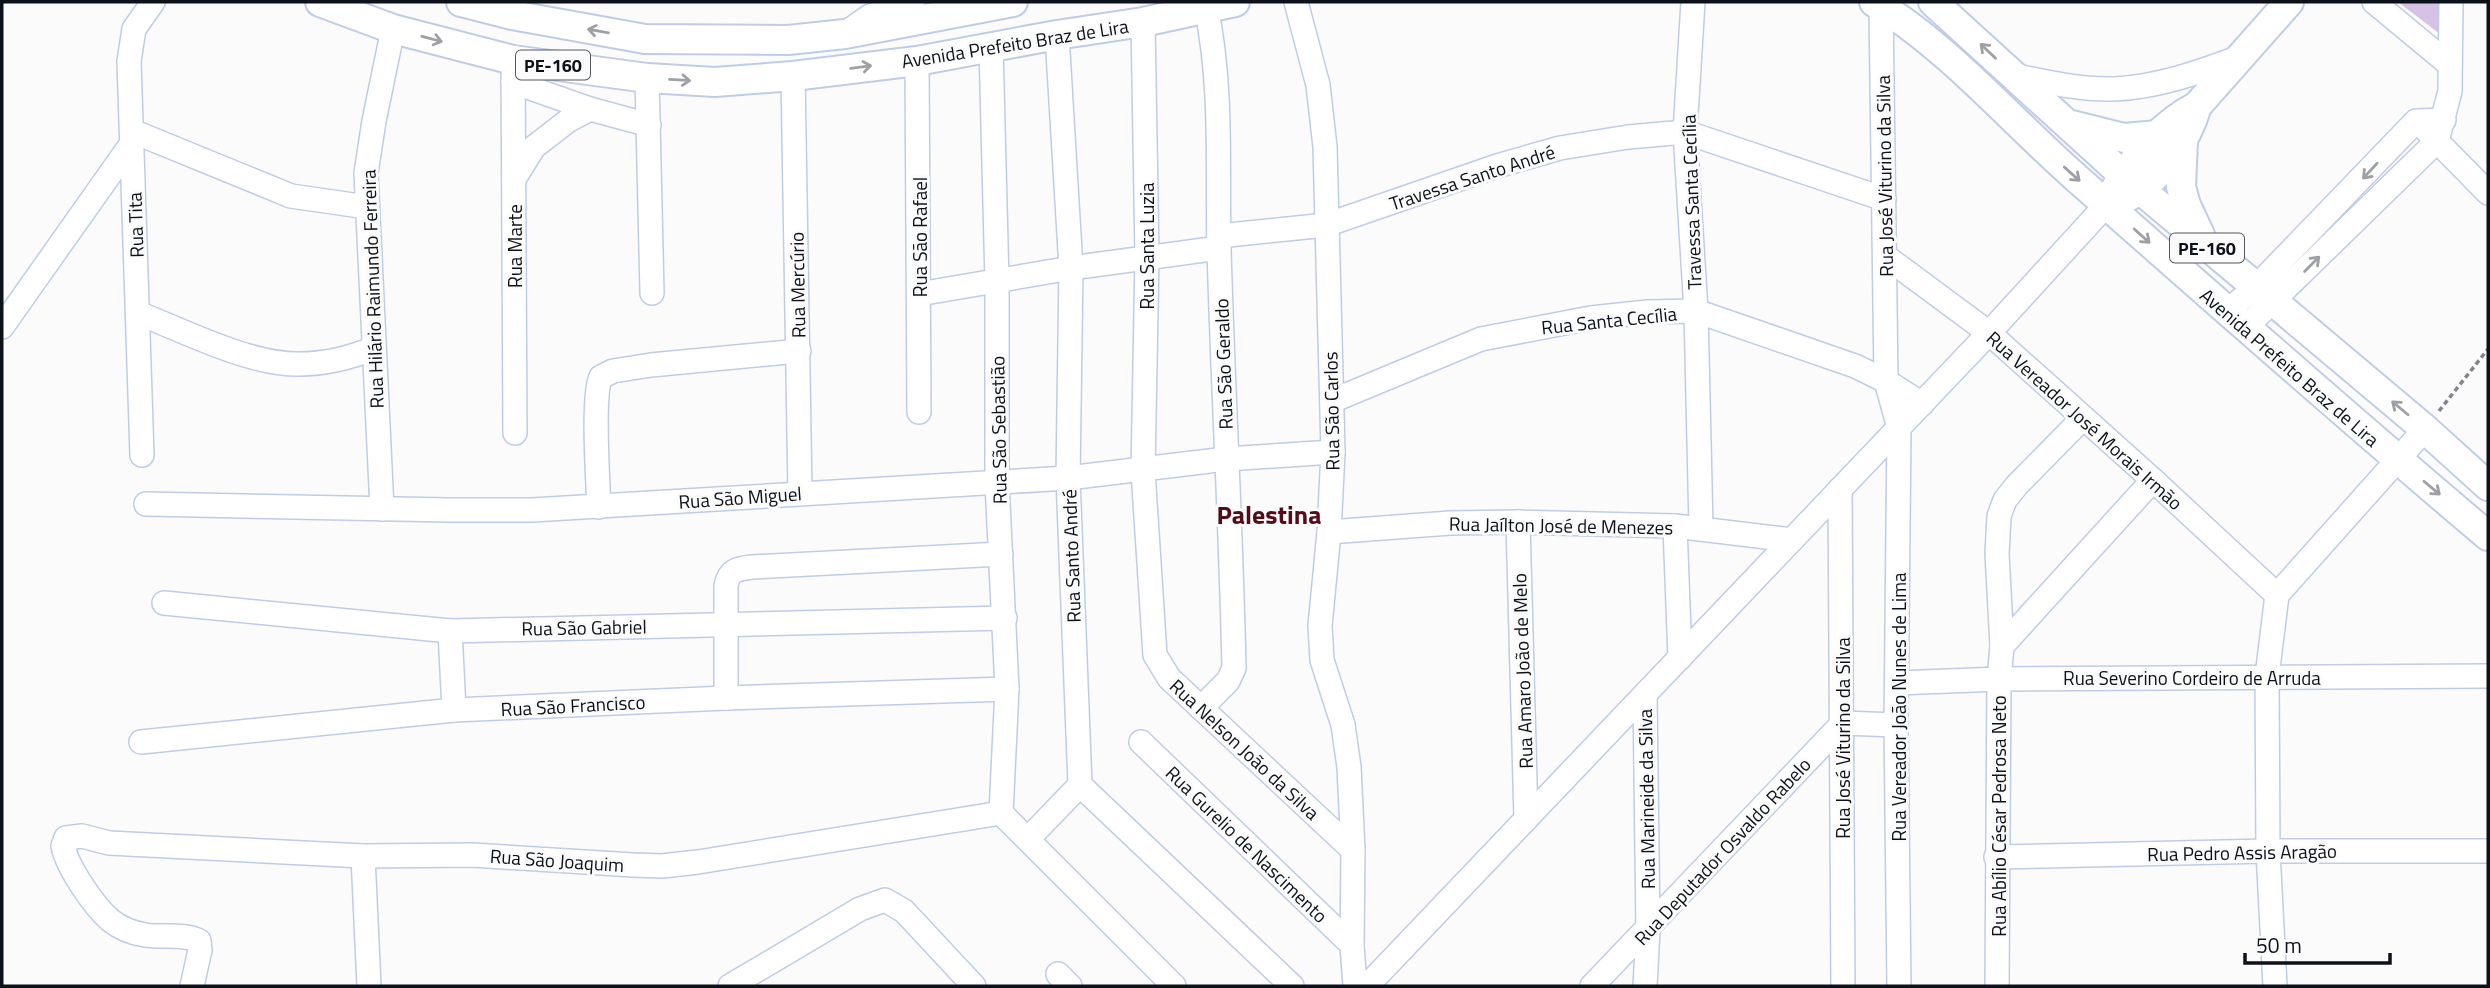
<svg xmlns="http://www.w3.org/2000/svg" width="2490" height="988" viewBox="0 0 2490 988" font-family="'Titillium Web',sans-serif">
	<style>
		.green { fill: #d6c2e5 }
		.lines { fill: none; stroke-linecap: round; stroke-linejoin: round }
		.minor-casing { stroke: #bfcce8; stroke-width: 26 }
		.major-casing { stroke: #bfcce8; stroke-width: 32 }
		.path { stroke: #83858a; stroke-width: 3.5; stroke-dasharray: 5 3.5; stroke-linecap: butt }
		.minor { stroke: #fff; stroke-width: 23 }
		.major { stroke: #fff; stroke-width: 28 }
		.oneway { stroke: #9ea0a3 }
		.labels { text-anchor: middle; dominant-baseline: central; stroke-width: 6; stroke-linejoin: round; paint-order: stroke }
		.shield { fill: #fbfbfb; stroke: #54575e; stroke-width: 2 }
		.shield-label { font-size: 18px; font-weight: bold; fill: #0c111a }
		.street-label { font-size: 19px; fill: #0c111a; stroke: #fbfbfb }
		.district-label { font-size: 26px; font-weight: bold; fill: #520d19; stroke: #fbfbfb }
	</style>
	<rect width="100%" height="100%" fill="#fbfbfb"/>
	<polygon class="green" points="2398,2 2441,2 2440,34"/>
	<g class="lines">
		<defs>
			<g id="minor">
				<polyline points="1296,2 1318,85 1325,147 1333,452 1329,532 1320,626 1322,660 1343,725 1349,767 1353,850 1352,945 1355,986"/>
				<polyline points="1693,2 1685,132 1696,311 1701,528"/>
				<polyline points="2374,2 2450,65"/>
				<polyline points="1881,6 1886,381 1899,428 1896,725 1899,986"/>
				<polyline points="1143,22 1147,257 1143,471 1155,655 1169,678 1353,850"/>
				<polyline points="850,30 870,16 913,2"/>
				<polyline points="1057,35 1071,268 1068,478 1080,785 1292,986"/>
				<polyline points="991,47 997,282 997,483 1007,689 1001,813"/>
				<polyline points="513,60 515,433"/>
				<polyline points="917,61 919,412"/>
				<path d="M2013 75C2046 82 2080 90 2115 89 2158 87 2200 72 2240 57"/>
				<polyline points="793,76 800,493"/>
				<polyline points="647,78 652,293"/>
				<polyline points="513,82 590,109"/>
				<polyline points="2426,130 2488,193"/>
				<polyline points="132,131 291,196 367,207"/>
				<polyline points="514,179 534,147 569,120 590,109 649,125"/>
				<polyline points="1219,236 1326,225 1497,166 1560,148 1628,137 1685,132 1884,199"/>
				<polyline points="1885,256 1989,333 2153,480 2277,595"/>
				<polyline points="919,294 1071,268 1219,248"/>
				<polyline points="2226,312 2256,287 2416,121 2444,120"/>
				<path d="M138 313C184 331 250 365 299 364 325 364 350 358 374 348"/>
				<polyline points="2,327 132,143"/>
				<polyline points="2245,328 2437,141 2450,91 2451,2"/>
				<polyline points="1332,401 1481,339 1591,318 1647,312 1696,311 1855,366 1886,381 1922,404"/>
				<polyline points="142,455 129,61 134,29 153,2"/>
				<polyline points="1840,489 1843,986"/>
				<polyline points="146,504 449,510 532,510 1068,478 1226,459 1333,452"/>
				<path d="M599 507C598 483 592 394 601 377L613 371 651 365 799 351"/>
				<polyline points="382,509 366,173 374,121 393,29"/>
				<polyline points="1518,522 1526,819"/>
				<polyline points="1675,526 1680,658"/>
				<polyline points="1329,532 1450,523 1518,522 1675,526 1792,540"/>
				<polyline points="164,603 450,631 1005,618"/>
				<polyline points="450,631 454,710"/>
				<polyline points="2002,646 2153,480"/>
				<polyline points="1897,683 1999,679 2488,676"/>
				<polyline points="1645,695 1648,930 1645,986"/>
				<path d="M726 698V586C729 570 736 569 752 567L1001 554"/>
				<path d="M1201 708 1228 681 1234 668C1231 528 1223 389 1219 250 1217 168 1223 88 1206 7"/>
				<polyline points="141,742 454,710 726,698 1007,689"/>
				<polyline points="1141,742 1352,945"/>
				<polyline points="1001,813 1174,986"/>
				<polyline points="1028,839 1080,785"/>
				<polyline points="363,856 369,986"/>
				<polyline points="1996,857 2268,851 2488,851"/>
				<polyline points="1058,974 1070,986"/>
				<path d="M192 986 200 950 199 941C184 933 162 938 145 935 132 933 120 928 110 920 94 906 67 867 63 846L66 838 82 836 109 843 363 856 472 855 633 865 662 866 698 862 1001 813"/>
				<polyline points="730,986 860,909 885,900 904,911 974,986"/>
				<polyline points="1367,986 1989,333 2107,204"/>
				<polyline points="1592,986 1843,723 1896,725"/>
				<polyline points="1997,986 1999,679 2002,646 1997,554 1999,516 2005,500 2017,485 2083,418"/>
				<polyline points="2275,986 2268,851 2267,676 2277,595 2425,429"/>
			</g>
			<g id="major">
				<polyline points="320,2 393,29 513,60 647,78 715,82 793,76 917,61 1057,35 1143,22 1235,2"/>
				<polyline points="461,2 512,15 645,39 788,40 845,34 1013,2"/>
				<path d="M1874 2C1947 46 2009 118 2073 175 2210 296 2348 418 2488 536"/>
				<polyline points="1933,2 2123,175 2425,429 2488,486"/>
				<polyline points="2072,125 2124,138 2158,135"/>
				<polyline points="2183,140 2181,187 2186,205 2200,235"/>
				<path d="M2114 191C2133 158 2163 123 2197 106L2289 2"/>
				<path d="M2126 198C2159 180 2187 142 2197 106"/>
			</g>
		</defs>
		<use href="#minor" class="minor-casing"/>
		<use href="#major" class="major-casing"/>
		<polyline class="path" points="2439,411 2488,349"/>
		<use href="#minor" class="minor"/>
		<use href="#major" class="major"/>
	</g>
	<defs><path id="oneway-shaft" d="M-6 0H5M1.5-3L5.5 0L1.5 3" fill="none" stroke-width="1.6" stroke-linecap="round" stroke-linejoin="round" transform="scale(1.75)"/></defs>
	<g class="oneway">
		<use href="#oneway-shaft" transform="translate(598 31) rotate(-170)"/>
		<use href="#oneway-shaft" transform="translate(432 39) rotate(15)"/>
		<use href="#oneway-shaft" transform="translate(1988 51) rotate(-136)"/>
		<use href="#oneway-shaft" transform="translate(861 67) rotate(-7)"/>
		<use href="#oneway-shaft" transform="translate(680 80) rotate(3)"/>
		<use href="#oneway-shaft" transform="translate(2370 171) rotate(133)"/>
		<use href="#oneway-shaft" transform="translate(2072 174) rotate(42)"/>
		<use href="#oneway-shaft" transform="translate(2142 236) rotate(42)"/>
		<use href="#oneway-shaft" transform="translate(2312 264) rotate(-45)"/>
		<use href="#oneway-shaft" transform="translate(2400 408) rotate(-140)"/>
		<use href="#oneway-shaft" transform="translate(2432 488) rotate(40)"/>
	</g>
	<g class="labels">
		<g class="shield">
			<rect x="516" y="50.5" width="74" height="29" rx="5"/>
			<rect x="2170" y="233.5" width="74" height="29" rx="5"/>
		</g>
		<g class="shield-label">
			<text x="553" y="65">PE-160</text>
			<text x="2207" y="248">PE-160</text>
		</g>
		<g class="street-label">
			<text transform="translate(1015 43) rotate(-9)">Avenida Prefeito Braz de Lira</text>
			<text transform="translate(1884 176) rotate(-91)">Rua José Viturino da Silva</text>
			<text transform="translate(1472 177) rotate(-18)">Travessa Santo André</text>
			<text transform="translate(1691 202) rotate(-92)">Travessa Santa Cecília</text>
			<text transform="translate(135 225) rotate(-92)">Rua Tita</text>
			<text transform="translate(919 237) rotate(-90)">Rua São Rafael</text>
			<text transform="translate(514 246) rotate(-90)">Rua Marte</text>
			<text transform="translate(1146 246) rotate(-90)">Rua Santa Luzia</text>
			<text transform="translate(797 285) rotate(-91)">Rua Mercúrio</text>
			<text transform="translate(372 289) rotate(-92)">Rua Hilário Raimundo Ferreira</text>
			<text transform="translate(1609 320) rotate(-6)">Rua Santa Cecília</text>
			<text transform="translate(1223 364) rotate(-92)">Rua São Geraldo</text>
			<text transform="translate(2290 367) rotate(41)">Avenida Prefeito Braz de Lira</text>
			<text transform="translate(1331 411) rotate(-91)">Rua São Carlos</text>
			<text transform="translate(2085 420) rotate(42)">Rua Vereador José Morais Irmão</text>
			<text transform="translate(998 430) rotate(-91)">Rua São Sebastião</text>
			<text transform="translate(740 497) rotate(-4)">Rua São Miguel</text>
			<text transform="translate(1561 525) rotate(1)">Rua Jaílton José de Menezes</text>
			<text transform="translate(1071 556) rotate(-92)">Rua Santo André</text>
			<text transform="translate(584 627) rotate(-1)">Rua São Gabriel</text>
			<text transform="translate(1522 671) rotate(-92)">Rua Amaro João de Melo</text>
			<text x="2192" y="677">Rua Severino Cordeiro de Arruda</text>
			<text transform="translate(573 705) rotate(-3)">Rua São Francisco</text>
			<text transform="translate(1898 707) rotate(-90)">Rua Vereador João Nunes de Lima</text>
			<text transform="translate(1842 738) rotate(-90)">Rua José Viturino da Silva</text>
			<text transform="translate(1245 749) rotate(43)">Rua Nelson João da Silva</text>
			<text transform="translate(1646 799) rotate(-91)">Rua Marineide da Silva</text>
			<text transform="translate(1998 816) rotate(-90)">Rua Abílio César Pedrosa Neto</text>
			<text transform="translate(1247 844) rotate(44)">Rua Gurelio de Nascimento</text>
			<text transform="translate(1722 851) rotate(-47)">Rua Deputador Osvaldo Rabelo</text>
			<text transform="translate(2242 852) rotate(-1)">Rua Pedro Assis Aragão</text>
			<text transform="translate(557 860) rotate(4)">Rua São Joaquim</text>
		</g>
		<g class="district-label">
			<text x="1269" y="514">Palestina</text>
		</g>
	</g>
	<rect width="2490" height="988" fill="none" stroke="#0c111a" stroke-width="7"/>
	<path d="M2245 953v10h145v-10" fill="none" stroke="#0c111a" stroke-width="3.5"/>
	<text x="2256" y="953" font-size="21" fill="#0c111a" stroke="#fbfbfb" stroke-width="5" paint-order="stroke">50 m</text>
</svg>
